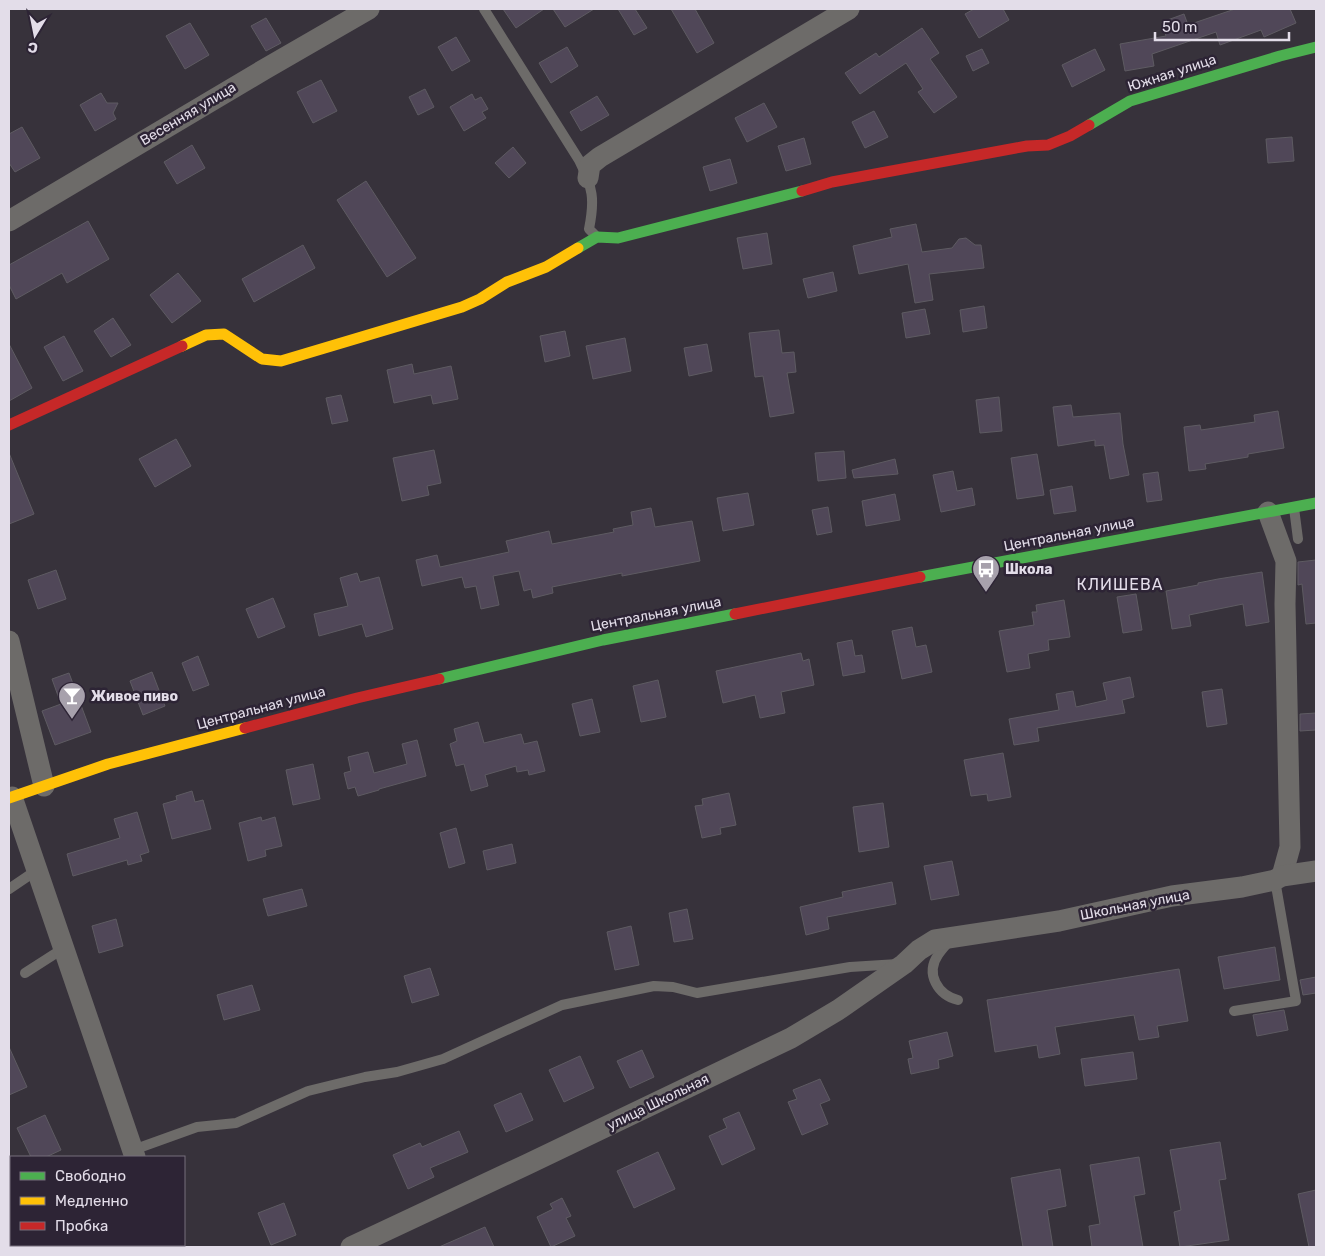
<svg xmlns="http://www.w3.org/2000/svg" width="1325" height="1256" viewBox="0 0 1325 1256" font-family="Rubik,sans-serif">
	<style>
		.building { fill: #504758; stroke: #5e5b62 }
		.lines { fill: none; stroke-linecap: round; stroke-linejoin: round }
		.lane { stroke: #6d6b69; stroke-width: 10 }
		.street { stroke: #6d6b69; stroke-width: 21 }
		.fast { stroke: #4caf50; stroke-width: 11 }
		.slow { stroke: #ffc107; stroke-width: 11 }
		.jam { stroke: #c62828; stroke-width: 11 }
		.labels { text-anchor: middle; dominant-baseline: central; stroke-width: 5; stroke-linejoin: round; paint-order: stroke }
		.street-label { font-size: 14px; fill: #e3dde9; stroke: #2d2435 }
		.poi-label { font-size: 14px; font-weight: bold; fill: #e3dde9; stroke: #2d2435; text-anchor: start }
		.quarter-label { font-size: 16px; letter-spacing: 1px; fill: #e3dde9; stroke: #2d2435 }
	</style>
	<rect width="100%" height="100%" fill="#37323b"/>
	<g class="building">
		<polygon points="503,9 544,9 516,28"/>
		<polygon points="553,9 594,9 565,27"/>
		<polygon points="618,9 635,9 647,28 634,35"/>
		<polygon points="671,9 695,9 714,43 697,53"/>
		<polygon points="974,9 1003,9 1009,20 979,38 965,14"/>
		<polygon points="1235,9 1290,9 1296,23 1264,37 1261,30 1220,45 1216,32 1152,54 1154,66 1125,71 1120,44 1166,36 1162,22 1184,14 1188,25"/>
		<polygon points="266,18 281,43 266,51 251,26"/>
		<polygon points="190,23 209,55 185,69 166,36"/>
		<polygon points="922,28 939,53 930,59 957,97 934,113 918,92 923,89 906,63 860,94 845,73 876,53 879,57"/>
		<polygon points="456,37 470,61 452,71 438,47"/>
		<polygon points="567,47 578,66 551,83 539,63"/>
		<polygon points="982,49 989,63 973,71 966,56"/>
		<polygon points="1095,49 1105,70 1072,87 1062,65"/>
		<polygon points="321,80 337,111 313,123 297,92"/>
		<polygon points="425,89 434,107 418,115 409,97"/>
		<polygon points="101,93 107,103 118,103 113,113 116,119 95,131 80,105"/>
		<polygon points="472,94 475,100 481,97 488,109 482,112 486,118 464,131 450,107"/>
		<polygon points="597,96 609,115 581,131 570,112"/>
		<polygon points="764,103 777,127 747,142 735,118"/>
		<polygon points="874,111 888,137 865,148 852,122"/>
		<polygon points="22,127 40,158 15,172 9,163 9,134"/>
		<polygon points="1292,137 1294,161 1268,163 1266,139"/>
		<polygon points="804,138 811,164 786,171 778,146"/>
		<polygon points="192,145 205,168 177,184 164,162"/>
		<polygon points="513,147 526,163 509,178 495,163"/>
		<polygon points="730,159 737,183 710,191 703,167"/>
		<polygon points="366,181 416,258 387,277 337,200"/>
		<polygon points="88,221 109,259 67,283 62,273 16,299 9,285 9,265"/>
		<polygon points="916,224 922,252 952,248 959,239 966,238 975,245 981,245 984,268 929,274 933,300 915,303 908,264 859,274 853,246 892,237 890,229"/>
		<polygon points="767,233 772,264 743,269 737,238"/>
		<polygon points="303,245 315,268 254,302 242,279"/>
		<polygon points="833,272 837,291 808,298 803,279"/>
		<polygon points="178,273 201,301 172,323 150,295"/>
		<polygon points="984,306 987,328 963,332 960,310"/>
		<polygon points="925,309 930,334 906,338 902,313"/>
		<polygon points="113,318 131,345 111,357 94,331"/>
		<polygon points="779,330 782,353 794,352 796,372 787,373 794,413 770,417 763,376 755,377 749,333"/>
		<polygon points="565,331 570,356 545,362 540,336"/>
		<polygon points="64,336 83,371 63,381 44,347"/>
		<polygon points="625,338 631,371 593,379 586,346"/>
		<polygon points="9,344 32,388 9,401"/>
		<polygon points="707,344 712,371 689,376 684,348"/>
		<polygon points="412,364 414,374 451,366 458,399 433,404 431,395 394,403 387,370"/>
		<polygon points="341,395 348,421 332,424 326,398"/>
		<polygon points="999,397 1002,431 980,433 976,400"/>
		<polygon points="1071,405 1073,417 1120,413 1123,444 1129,475 1110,479 1104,445 1095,446 1095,440 1058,446 1053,407"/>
		<polygon points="1278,411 1284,448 1248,454 1248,457 1205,464 1206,469 1189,471 1184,427 1200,425 1201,430 1255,422 1254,415"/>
		<polygon points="176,439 191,466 155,487 139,459"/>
		<polygon points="434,450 441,483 427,486 429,495 402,501 393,458"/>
		<polygon points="844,451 846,478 818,481 815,453"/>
		<polygon points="9,453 34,514 9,524"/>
		<polygon points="1037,454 1044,495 1017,499 1011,458"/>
		<polygon points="895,459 898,474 854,478 852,470"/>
		<polygon points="953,471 957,491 972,488 975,505 941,512 933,475"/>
		<polygon points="1158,472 1162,500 1147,502 1143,474"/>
		<polygon points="1072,486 1076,511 1054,514 1050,490"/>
		<polygon points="748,493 754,525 723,531 717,498"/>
		<polygon points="895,494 900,520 866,526 862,501"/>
		<polygon points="828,507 832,532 817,535 812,510"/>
		<polygon points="651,508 655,527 692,521 700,561 622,576 622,573 552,587 553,593 533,598 531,589 524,591 519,571 493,576 499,605 481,609 476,586 465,588 462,577 422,586 416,560 437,555 440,567 509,552 506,541 549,531 552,544 614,532 613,529 633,525 631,512"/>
		<polygon points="1316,560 1316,623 1306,624 1302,584 1298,585 1298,562"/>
		<polygon points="56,570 66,599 38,609 28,580"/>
		<polygon points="1262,572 1269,622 1246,626 1243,604 1189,615 1191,626 1172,629 1166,591 1198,585 1198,583 1218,579"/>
		<polygon points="357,573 360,582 379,577 393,629 366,637 362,624 319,636 314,614 348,606 340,578"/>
		<polygon points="1136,594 1142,630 1123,633 1117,597"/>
		<polygon points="273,598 285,627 258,638 246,609"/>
		<polygon points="1064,600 1070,637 1048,640 1049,650 1028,654 1030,668 1007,672 999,631 1034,625 1032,612 1037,612 1036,605"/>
		<polygon points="912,627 916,647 926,645 932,672 902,679 892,631"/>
		<polygon points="852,640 855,656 862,655 865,672 843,676 837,643"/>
		<polygon points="801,653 803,661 809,659 814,685 781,692 785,713 760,718 755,695 723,703 716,671"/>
		<polygon points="198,656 209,685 193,691 182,663"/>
		<polygon points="152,672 165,706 143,715 130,681"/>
		<polygon points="69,673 91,732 55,745 42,711 61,704 52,679"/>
		<polygon points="1130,677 1134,697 1122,700 1125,713 1037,728 1039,741 1014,745 1009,719 1059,710 1056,694 1073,691 1076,707 1107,700 1103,683"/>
		<polygon points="658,680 666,717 641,722 633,686"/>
		<polygon points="1222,689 1227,724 1207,727 1202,692"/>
		<polygon points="592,699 600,732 580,736 572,704"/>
		<polygon points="1316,713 1316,730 1300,731 1300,714"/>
		<polygon points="478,722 484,743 521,734 524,744 537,741 545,771 529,775 528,770 517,772 516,766 485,775 488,786 471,791 464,764 456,766 450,744 457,741 454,729"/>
		<polygon points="417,740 426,776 379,789 379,790 358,796 355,787 348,789 344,773 351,771 348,757 368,752 374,773 407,764 402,744"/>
		<polygon points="1003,753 1011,797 988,801 987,794 971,796 964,760"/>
		<polygon points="313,764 320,799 293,805 286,770"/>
		<polygon points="192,791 195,802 203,800 211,829 172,839 163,804 177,800 176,796"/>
		<polygon points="729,793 736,825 720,828 721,834 702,838 695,806 703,805 702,799"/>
		<polygon points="883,803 889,847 859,852 853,807"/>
		<polygon points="137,812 149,852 140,855 142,861 128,865 127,860 73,876 67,854 120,838 114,819"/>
		<polygon points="261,817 262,821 275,817 282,846 265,850 266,856 248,861 239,823"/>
		<polygon points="456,828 465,863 449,868 440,833"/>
		<polygon points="512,844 516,863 487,870 483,851"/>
		<polygon points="952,861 959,895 931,900 924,866"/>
		<polygon points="892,882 896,904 827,917 829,929 806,935 800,907 843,897 842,892"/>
		<polygon points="302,889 307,906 268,916 263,899"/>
		<polygon points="687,909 693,939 674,942 669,913"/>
		<polygon points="116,919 123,946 99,953 92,926"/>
		<polygon points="631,926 639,965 615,970 607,932"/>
		<polygon points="1275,947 1280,980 1224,989 1218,957"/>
		<polygon points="430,968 439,995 412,1003 404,976"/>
		<polygon points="1179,969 1188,1021 1157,1026 1159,1037 1139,1040 1134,1015 1055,1027 1060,1054 1039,1058 1037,1045 995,1052 987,1000"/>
		<polygon points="1316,977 1316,993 1303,995 1300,980"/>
		<polygon points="252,985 260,1010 224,1020 217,995"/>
		<polygon points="1284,1010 1288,1030 1257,1036 1253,1015"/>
		<polygon points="947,1032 953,1056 938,1060 939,1068 911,1074 908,1059 913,1058 909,1041"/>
		<polygon points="9,1047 27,1087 9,1095"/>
		<polygon points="642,1050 654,1077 630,1088 617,1061"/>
		<polygon points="1133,1052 1137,1079 1085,1086 1081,1059"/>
		<polygon points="580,1056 594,1088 564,1102 549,1070"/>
		<polygon points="820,1079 830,1100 820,1104 828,1124 802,1135 788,1102 797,1099 793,1090"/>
		<polygon points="521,1093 533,1120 506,1132 494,1105"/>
		<polygon points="739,1112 755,1149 722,1165 709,1136 727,1128 723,1119"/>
		<polygon points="45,1115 61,1150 46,1157 31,1157 17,1128"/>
		<polygon points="459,1131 468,1152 430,1168 434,1177 408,1189 393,1155 420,1143 422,1147"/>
		<polygon points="1220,1142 1226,1179 1219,1180 1229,1240 1180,1247 1174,1212 1181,1210 1170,1150"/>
		<polygon points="658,1152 675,1189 634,1208 617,1171"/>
		<polygon points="1139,1157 1145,1194 1134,1196 1143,1247 1092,1247 1089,1226 1100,1224 1090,1165"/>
		<polygon points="1060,1169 1066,1206 1047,1210 1053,1247 1023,1247 1011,1178"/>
		<polygon points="1316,1190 1316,1247 1309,1247 1298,1194"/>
		<polygon points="562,1198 571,1216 566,1218 575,1236 551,1247 537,1217 553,1209 550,1204"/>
		<polygon points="284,1203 296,1235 271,1245 258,1213"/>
		<polygon points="485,1227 494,1247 439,1247"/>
	</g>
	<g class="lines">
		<g class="lane">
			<path d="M484 9 579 160C593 188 595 199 589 229L595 235"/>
			<polyline points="1294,508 1298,539"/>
			<polyline points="9,889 37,870"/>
			<path d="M951 939C947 944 942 949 938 955 925 974 938 995 958 1000"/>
			<polyline points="25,973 64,948"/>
			<polyline points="1234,1011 1296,1001 1275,880"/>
			<polyline points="133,1150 197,1127 236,1123 308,1091 365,1077 397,1072 443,1059 562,1005 654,986 673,987 697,993 850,967 898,964"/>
		</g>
		<g class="street">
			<polyline points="588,178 590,165 600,157 849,9"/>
			<polyline points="9,221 265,69 369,9"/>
			<polyline points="1268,512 1286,561 1285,604 1290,847 1282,876"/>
			<polyline points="9,641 44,786"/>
			<polyline points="12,797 135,1157"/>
			<polyline points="162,1245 163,1247"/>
			<polyline points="351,1247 528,1164 791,1038 838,1010 904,964 919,950 935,940 1059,921 1172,896 1242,887 1275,880 1282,876 1316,871"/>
		</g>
		<g class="fast">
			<polyline points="1089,125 1130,101 1280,56 1316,47"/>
			<polyline points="578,248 597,237 618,238 802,191"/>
			<polyline points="920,577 1316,503"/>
			<polyline points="439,679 603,640 735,614"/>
		</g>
		<g class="slow">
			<polyline points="182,346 206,335 224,334 262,359 281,361 462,307 480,299 507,282 546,267 578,248"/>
			<polyline points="9,798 108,764 245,728"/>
		</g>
		<g class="jam">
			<polyline points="802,191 832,182 1027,146 1048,145 1070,136 1089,125"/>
			<polyline points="9,425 182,346"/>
			<polyline points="735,614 920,577"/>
			<polyline points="245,728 357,698 439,679"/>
		</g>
	</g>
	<defs>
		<symbol id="bus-pin" viewBox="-11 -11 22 30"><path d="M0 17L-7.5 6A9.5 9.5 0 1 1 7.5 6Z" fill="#a7a1ac" stroke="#2d2435"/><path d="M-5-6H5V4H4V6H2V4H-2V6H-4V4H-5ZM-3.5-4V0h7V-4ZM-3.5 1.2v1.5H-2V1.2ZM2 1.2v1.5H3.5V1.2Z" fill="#fff"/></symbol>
		<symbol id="bar-pin" viewBox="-11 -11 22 30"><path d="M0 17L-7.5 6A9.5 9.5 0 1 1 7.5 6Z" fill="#a7a1ac" stroke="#2d2435"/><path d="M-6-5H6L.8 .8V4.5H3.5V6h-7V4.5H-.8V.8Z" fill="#fff"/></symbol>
	</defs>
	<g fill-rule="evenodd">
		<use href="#bus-pin" x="970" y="553" width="32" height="43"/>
		<use href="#bar-pin" x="56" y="680" width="32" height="43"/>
	</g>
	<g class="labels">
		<g class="street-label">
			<text transform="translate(1172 73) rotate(-18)">Южная улица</text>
			<text transform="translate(188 114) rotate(-31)">Весенняя улица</text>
			<text transform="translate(1069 534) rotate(-11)">Центральная улица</text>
			<text transform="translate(656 614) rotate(-11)">Центральная улица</text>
			<text transform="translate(261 708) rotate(-15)">Центральная улица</text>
			<text transform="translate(1135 905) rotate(-11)">Школьная улица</text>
			<text transform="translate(658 1102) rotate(-26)">улица Школьная</text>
		</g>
		<g class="poi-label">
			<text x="1005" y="569">Школа</text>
			<text x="91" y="696">Живое пиво</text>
		</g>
		<g class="quarter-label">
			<text x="1120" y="584">КЛИШЕВА</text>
		</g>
	</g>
	<rect width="1325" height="1256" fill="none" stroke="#e3dde9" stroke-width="20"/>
	<rect x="10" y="1156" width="175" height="90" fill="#2d2435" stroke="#766e7d"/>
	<rect x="20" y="1172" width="25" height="8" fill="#4caf50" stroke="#766e7d"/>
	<text x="55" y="1181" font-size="15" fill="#e3dde9">Свободно</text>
	<rect x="20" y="1197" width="25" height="8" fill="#ffc107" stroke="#766e7d"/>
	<text x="55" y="1206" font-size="15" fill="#e3dde9">Медленно</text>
	<rect x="20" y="1222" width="25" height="8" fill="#c62828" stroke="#766e7d"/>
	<text x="55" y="1231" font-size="15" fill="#e3dde9">Пробка</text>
	<g transform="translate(35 35) rotate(190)" stroke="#2d2435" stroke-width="4" paint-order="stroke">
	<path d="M0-4L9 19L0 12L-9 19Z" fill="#e3dde9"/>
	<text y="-8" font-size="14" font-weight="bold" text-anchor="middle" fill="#e3dde9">С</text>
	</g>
	<path d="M1155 32v8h134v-8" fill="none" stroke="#e3dde9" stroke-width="2.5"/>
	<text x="1162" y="32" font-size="15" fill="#e3dde9" stroke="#2d2435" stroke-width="4" paint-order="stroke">50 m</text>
</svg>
